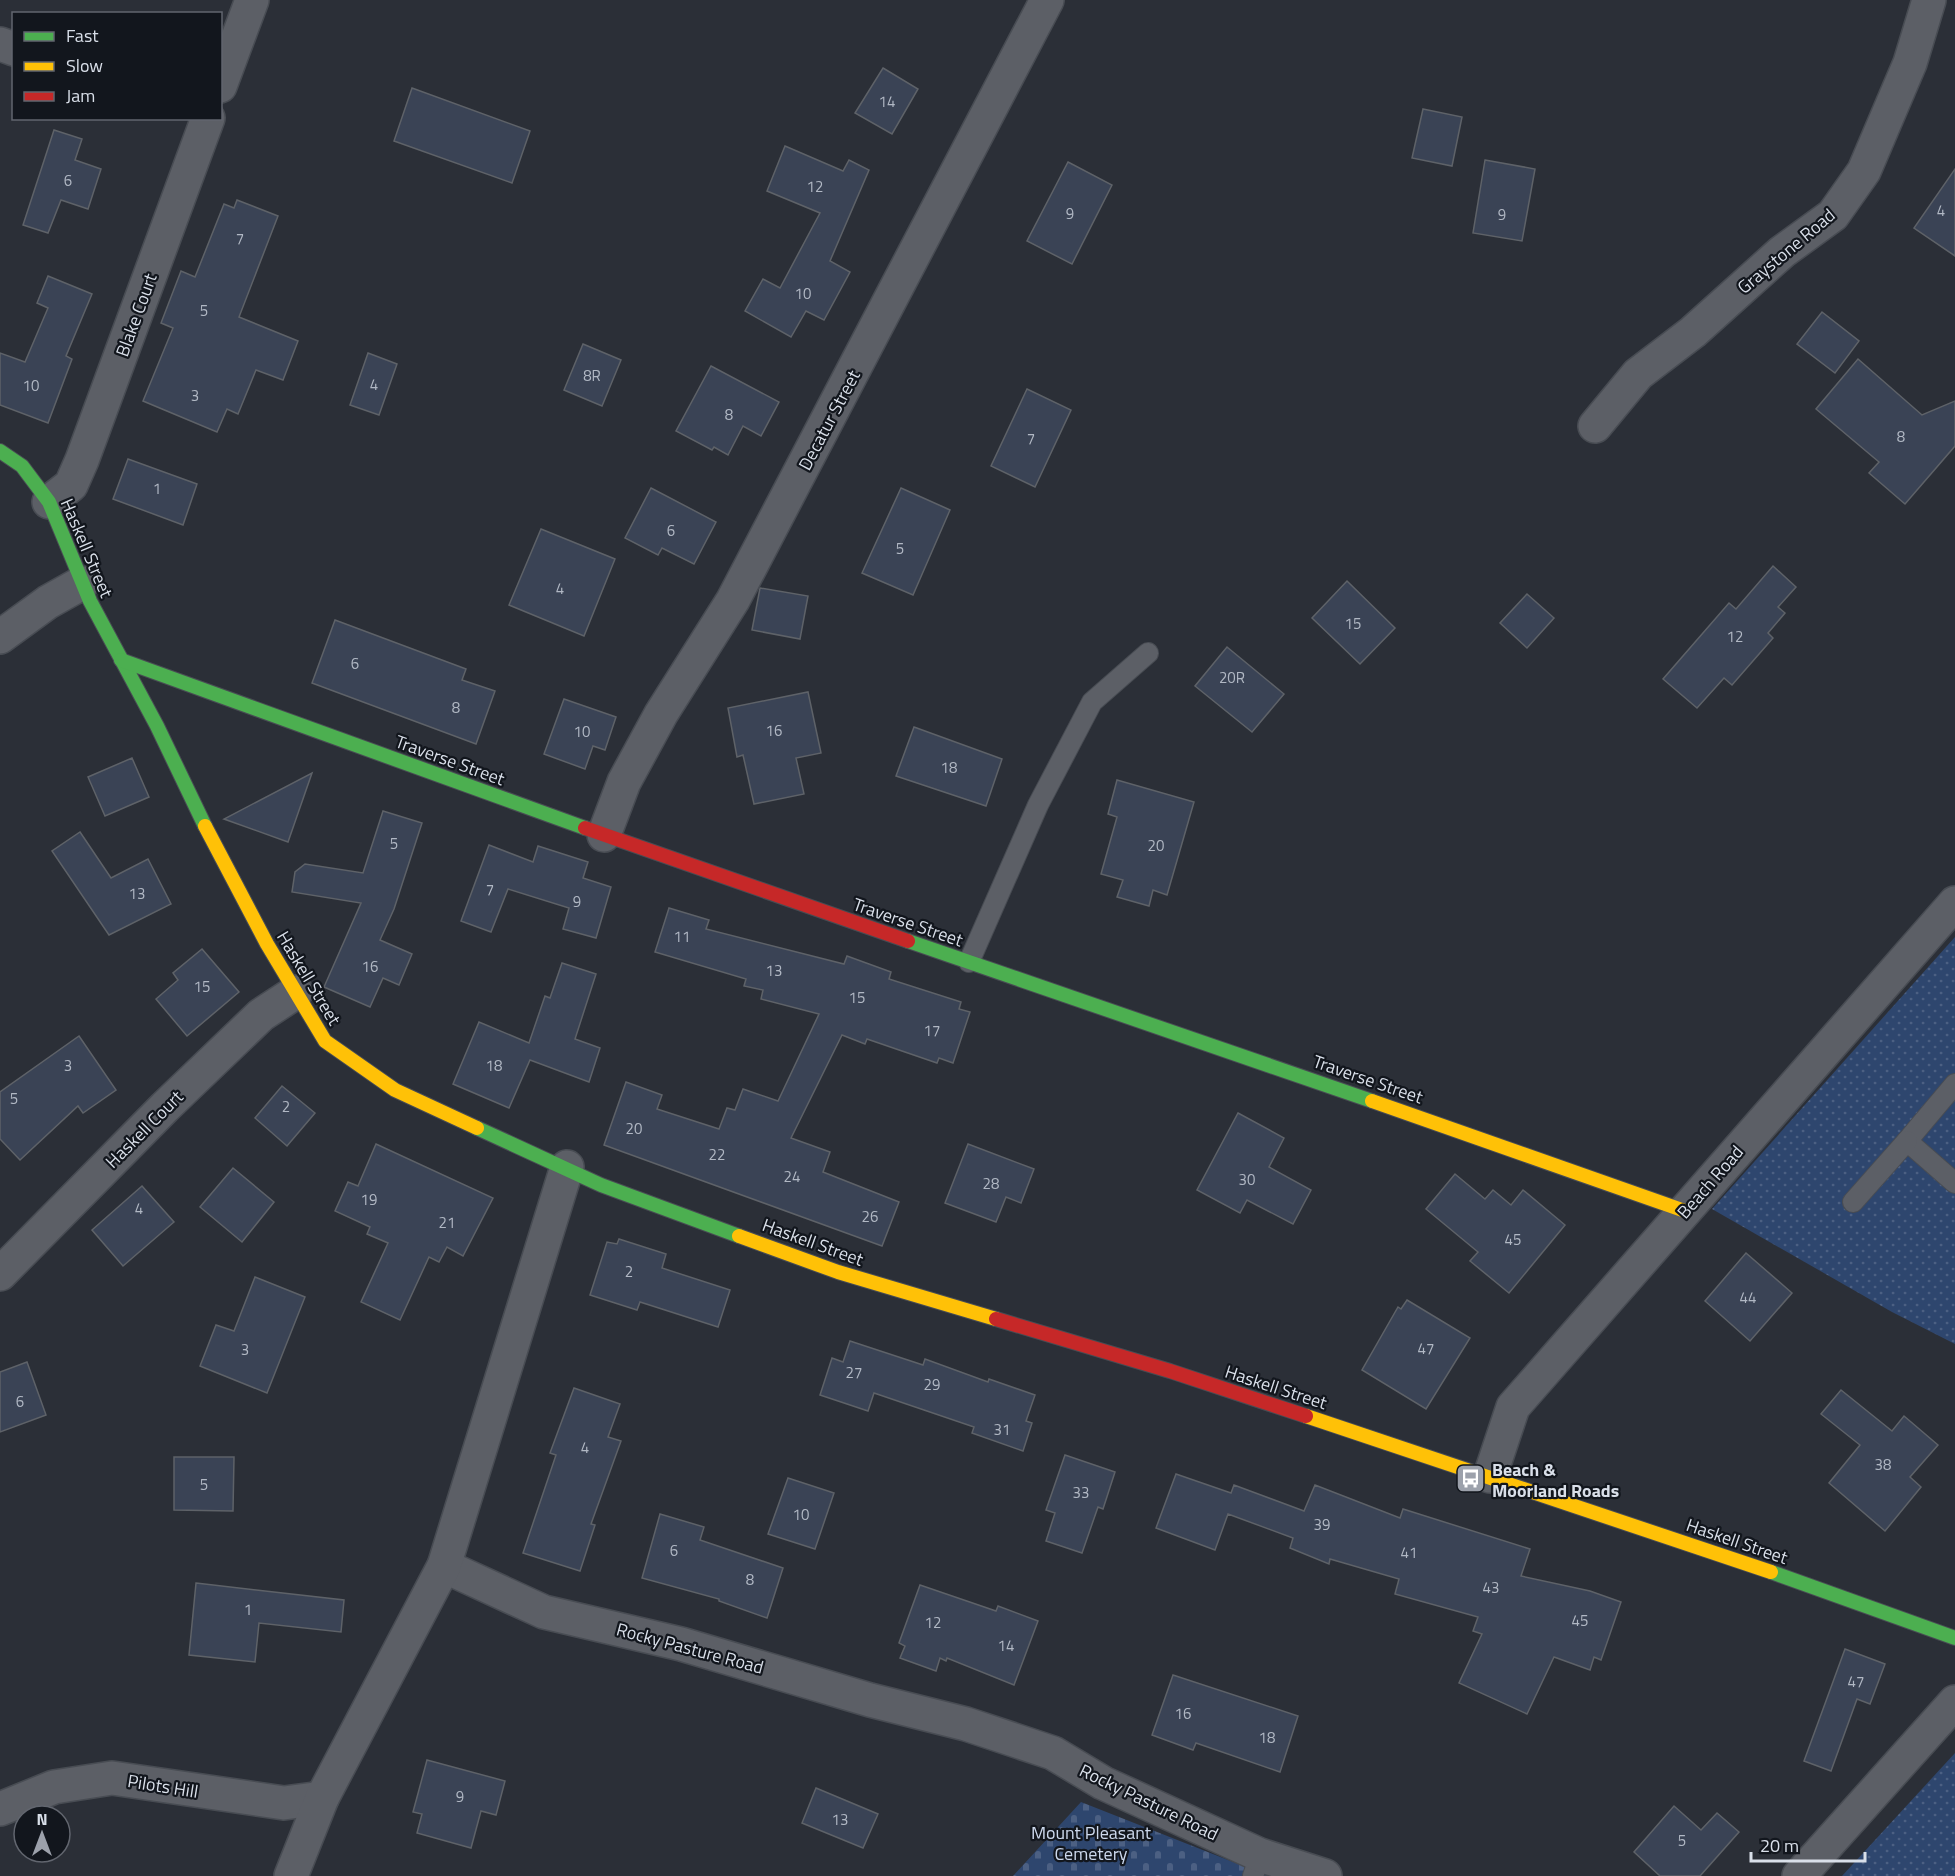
<svg xmlns="http://www.w3.org/2000/svg" width="1955" height="1876" viewBox="0 0 1955 1876" font-family="'Titillium Web',sans-serif">
	<style>
		.grass { fill: url(#grass-dots) }
		.cemetery { fill: url(#cemetery-stones) }
		.building { fill: #3a4355; stroke: #5e6268; stroke-width: 1.5 }
		.lines { fill: none; stroke-linecap: round; stroke-linejoin: round }
		.lane-casing { stroke: #484c53; stroke-width: 22 }
		.street-casing { stroke: #484c53; stroke-width: 36 }
		.fast-casing { stroke: #484c53; stroke-width: 16 }
		.slow-casing { stroke: #484c53; stroke-width: 16 }
		.jam-casing { stroke: #484c53; stroke-width: 16 }
		.lane { stroke: #5c5f66; stroke-width: 20 }
		.street { stroke: #5c5f66; stroke-width: 33 }
		.fast { stroke: #4caf50; stroke-width: 14 }
		.slow { stroke: #ffc107; stroke-width: 14 }
		.jam { stroke: #c62828; stroke-width: 14 }
		.labels { text-anchor: middle; dominant-baseline: central; stroke-width: 4.5; stroke-linejoin: round; paint-order: stroke }
		.number-label { font-size: 15px; fill: #b1b8c4 }
		.street-label { font-size: 18px; fill: #d9dfe9; stroke: #12161d }
		.poi-label { font-size: 18px; font-weight: bold; fill: #d9dfe9; stroke: #12161d; text-anchor: start }
		.park-label { font-size: 18px; fill: #cdd9ed; stroke: #12161d }
	</style>
	<defs>
		<pattern id="grass-dots" width="8" height="8" patternUnits="userSpaceOnUse" patternTransform="scale(1.5)"><rect width="8" height="8" fill="#2e466e"/><path d="M2 2h.1M6 6h.1" fill="none" stroke="#4c6083" stroke-width="1.8" stroke-linecap="round"/></pattern>
		<pattern id="cemetery-stones" width="16" height="16" patternUnits="userSpaceOnUse" patternTransform="scale(1.5)"><rect width="16" height="16" fill="#2e466e"/><path d="M2 7V4a2 2 0 0 1 4 0v3zM10 15v-3a2 2 0 0 1 4 0v3z" fill="#4c6083"/></pattern>
	</defs>
	<rect width="100%" height="100%" fill="#2b2f37"/>
	<g class="grass">
		<polygon points="1955,937 1955,1344 1892,1312 1712,1209"/>
		<polygon points="1955,1753 1955,1876 1842,1876"/>
	</g>
	<polygon class="cemetery" points="1081,1802 1256,1871 1271,1876 1013,1876"/>
	<g class="building">
		<polygon points="883,68 918,89 892,134 855,113"/>
		<polygon points="412,88 530,131 512,183 394,141"/>
		<polygon points="1423,109 1462,117 1452,166 1412,158"/>
		<polygon points="54,130 82,139 75,160 101,169 88,209 61,200 48,233 23,225"/>
		<polygon points="785,146 843,171 849,160 869,170 830,261 850,272 824,320 806,311 791,337 745,311 763,279 780,288 820,213 767,191"/>
		<polygon points="1485,160 1535,169 1522,241 1473,233"/>
		<polygon points="1068,162 1112,185 1072,264 1027,241"/>
		<polygon points="1955,169 1955,256 1914,228"/>
		<polygon points="237,200 278,216 239,317 298,341 283,380 256,370 238,414 227,409 217,432 143,401 173,328 161,323 181,271 195,277 224,204 234,208"/>
		<polygon points="48,276 92,294 66,356 72,359 48,423 0,405 0,353 25,362 48,308 37,303"/>
		<polygon points="1822,312 1859,341 1835,373 1797,344"/>
		<polygon points="583,344 621,360 602,406 564,390"/>
		<polygon points="368,353 397,364 379,415 350,405"/>
		<polygon points="1858,359 1922,415 1955,401 1955,446 1905,504 1869,473 1879,462 1816,409"/>
		<polygon points="711,366 779,402 761,436 743,426 728,455 714,447 712,450 676,431"/>
		<polygon points="1027,389 1071,410 1035,487 991,466"/>
		<polygon points="128,459 197,484 183,525 113,499"/>
		<polygon points="651,488 716,522 694,564 662,548 658,555 625,538"/>
		<polygon points="901,488 950,510 913,595 862,573"/>
		<polygon points="541,529 615,559 584,636 509,605"/>
		<polygon points="1773,566 1796,587 1778,607 1785,613 1768,633 1773,638 1732,685 1724,678 1697,708 1663,679 1729,603 1736,609"/>
		<polygon points="1347,581 1395,628 1360,664 1312,618"/>
		<polygon points="760,588 808,596 800,639 752,630"/>
		<polygon points="1527,594 1554,618 1527,648 1500,623"/>
		<polygon points="335,620 466,669 462,680 495,691 476,744 312,683"/>
		<polygon points="1227,647 1284,694 1252,732 1195,686"/>
		<polygon points="808,692 821,753 796,758 804,794 754,804 743,755 737,757 728,708"/>
		<polygon points="564,699 616,717 605,750 593,746 585,769 544,754"/>
		<polygon points="914,727 1002,759 986,806 896,776"/>
		<polygon points="132,758 149,797 105,816 88,777"/>
		<polygon points="312,773 288,842 224,819"/>
		<polygon points="1117,780 1194,802 1167,895 1153,890 1149,906 1117,897 1123,880 1101,874 1117,817 1108,814"/>
		<polygon points="383,811 422,823 394,909 380,940 412,954 399,985 383,978 370,1007 324,987 361,903 292,892 295,872 305,864 363,873"/>
		<polygon points="80,832 111,878 148,859 171,904 109,935 52,851"/>
		<polygon points="489,845 533,862 538,846 588,862 583,878 611,887 596,938 563,929 569,908 508,889 491,932 461,921"/>
		<polygon points="669,908 709,920 706,929 844,964 847,956 891,972 889,979 961,1002 959,1009 970,1012 953,1063 939,1058 937,1063 867,1039 865,1044 842,1035 791,1138 830,1152 823,1172 899,1202 882,1246 604,1145 626,1082 662,1095 657,1109 719,1129 727,1108 735,1110 743,1089 778,1101 819,1014 761,999 763,990 744,986 746,979 655,952"/>
		<polygon points="202,949 239,992 187,1036 156,999 178,980 173,973"/>
		<polygon points="562,963 596,974 575,1039 600,1048 589,1082 530,1060 509,1108 453,1084 479,1022 529,1043 545,996 550,998"/>
		<polygon points="79,1036 116,1090 83,1113 78,1106 20,1160 0,1139 0,1092"/>
		<polygon points="282,1086 315,1113 287,1146 255,1118"/>
		<polygon points="1238,1113 1284,1138 1269,1167 1311,1190 1293,1224 1247,1200 1240,1213 1197,1190"/>
		<polygon points="376,1144 493,1198 463,1256 447,1247 439,1262 429,1257 400,1320 361,1302 388,1243 367,1234 370,1227 335,1211 348,1182 358,1186"/>
		<polygon points="968,1144 1034,1169 1021,1203 1006,1197 996,1222 945,1203"/>
		<polygon points="233,1168 274,1202 242,1242 200,1207"/>
		<polygon points="1455,1174 1485,1199 1493,1190 1511,1205 1523,1190 1565,1225 1509,1293 1470,1261 1478,1252 1426,1209"/>
		<polygon points="142,1186 174,1222 123,1266 92,1230"/>
		<polygon points="619,1239 666,1254 662,1268 730,1290 718,1327 640,1302 637,1310 590,1295 607,1242 617,1244"/>
		<polygon points="1746,1253 1792,1293 1750,1341 1705,1301"/>
		<polygon points="255,1277 305,1297 267,1393 200,1366 216,1325 234,1331"/>
		<polygon points="1407,1300 1470,1338 1426,1409 1362,1370 1398,1307 1401,1309"/>
		<polygon points="850,1341 923,1365 925,1359 988,1382 989,1379 1035,1395 1026,1421 1032,1423 1023,1451 972,1433 974,1427 874,1393 868,1411 820,1395 832,1358 843,1362"/>
		<polygon points="27,1362 46,1415 0,1432 0,1372"/>
		<polygon points="574,1388 620,1404 608,1437 621,1441 591,1524 595,1525 580,1571 523,1553 556,1455 550,1453"/>
		<polygon points="1841,1390 1892,1431 1904,1416 1938,1445 1910,1477 1921,1487 1885,1531 1829,1483 1860,1445 1821,1414"/>
		<polygon points="1065,1455 1115,1472 1103,1509 1098,1507 1082,1553 1046,1541 1055,1513 1046,1510"/>
		<polygon points="174,1457 234,1457 233,1511 174,1510"/>
		<polygon points="1176,1474 1231,1493 1234,1485 1304,1511 1315,1485 1400,1518 1403,1509 1530,1549 1521,1576 1590,1591 1621,1602 1601,1660 1594,1657 1590,1670 1554,1657 1527,1714 1459,1683 1482,1634 1473,1631 1478,1617 1395,1594 1399,1579 1330,1559 1329,1564 1290,1548 1293,1538 1228,1514 1215,1550 1156,1528"/>
		<polygon points="788,1478 834,1493 815,1549 768,1534"/>
		<polygon points="660,1514 704,1527 700,1540 783,1568 767,1618 719,1601 719,1599 642,1578"/>
		<polygon points="196,1583 344,1600 341,1632 259,1623 255,1662 189,1655"/>
		<polygon points="920,1585 996,1611 998,1606 1038,1621 1014,1685 947,1658 946,1661 940,1658 936,1671 900,1658 905,1646 899,1643"/>
		<polygon points="1845,1649 1885,1664 1870,1704 1857,1699 1831,1771 1804,1761"/>
		<polygon points="1173,1675 1298,1716 1280,1772 1196,1743 1193,1750 1152,1735"/>
		<polygon points="427,1760 505,1781 496,1815 481,1811 471,1848 417,1833 422,1814 413,1812"/>
		<polygon points="816,1788 878,1814 863,1848 802,1823"/>
		<polygon points="1674,1806 1701,1830 1717,1813 1739,1832 1700,1876 1660,1876 1634,1852"/>
	</g>
	<g class="lines">
		<defs>
			<g id="lane">
				<polyline points="969,962 1038,805 1092,702 1148,653"/>
				<polyline points="1955,1084 1907,1141 1955,1183"/>
				<polyline points="1853,1202 1907,1141"/>
				<polyline points="1253,1876 1260,1855"/>
			</g>
			<g id="street">
				<polyline points="0,44 14,49"/>
				<polyline points="220,86 252,0"/>
				<polyline points="1595,426 1638,374 1693,332 1782,252 1833,215 1864,171 1910,63 1929,0"/>
				<polyline points="49,502 71,485 82,460 208,118"/>
				<polyline points="0,637 48,602 82,583"/>
				<polyline points="604,835 624,782 661,714 733,600 1047,0"/>
				<polyline points="0,1274 165,1107 261,1015 296,992"/>
				<polyline points="1490,1476 1513,1407 1955,903"/>
				<polyline points="444,1566 544,1612 681,1644 870,1700 966,1724 1053,1753 1103,1783 1260,1855 1325,1876"/>
				<polyline points="0,1809 54,1787 112,1778 284,1803 322,1798"/>
				<polyline points="291,1876 322,1798 444,1566 567,1167"/>
				<polyline points="1799,1876 1955,1702"/>
			</g>
			<g id="fast">
				<polyline points="0,451 22,466 49,502 90,601 157,726 205,826"/>
				<polyline points="121,660 585,828"/>
				<polyline points="908,941 1372,1101"/>
				<polyline points="477,1128 601,1185 739,1236"/>
				<polyline points="1771,1572 1955,1638"/>
			</g>
			<g id="slow">
				<polyline points="205,826 267,944 325,1041 395,1090 477,1128"/>
				<polyline points="1372,1101 1685,1211"/>
				<polyline points="739,1236 838,1272 996,1319"/>
				<polyline points="1306,1416 1771,1572"/>
			</g>
			<g id="jam">
				<polyline points="585,828 908,941"/>
				<polyline points="996,1319 1170,1371 1306,1416"/>
			</g>
		</defs>
		<use href="#lane" class="lane-casing"/>
		<use href="#street" class="street-casing"/>
		<use href="#fast" class="fast-casing"/>
		<use href="#slow" class="slow-casing"/>
		<use href="#jam" class="jam-casing"/>
		<use href="#lane" class="lane"/>
		<use href="#street" class="street"/>
		<use href="#fast" class="fast"/>
		<use href="#slow" class="slow"/>
		<use href="#jam" class="jam"/>
	</g>
	<defs>
		<symbol id="bus-square" viewBox="-11 -11 22 22"><rect x="-9" y="-9" width="18" height="18" rx="4" fill="#9ca1ab" stroke="#12161d"/><path d="M-5-6H5V4H4V6H2V4H-2V6H-4V4H-5ZM-3.5-4V0h7V-4ZM-3.5 1.2v1.5H-2V1.2ZM2 1.2v1.5H3.5V1.2Z" fill="#fff"/></symbol>
	</defs>
	<g fill-rule="evenodd">
		<use href="#bus-square" x="1454" y="1462" width="33" height="33"/>
	</g>
	<g class="labels">
		<g class="number-label">
			<text x="887" y="101">14</text>
			<text x="68" y="180">6</text>
			<text x="815" y="186">12</text>
			<text x="1941" y="210">4</text>
			<text x="1070" y="213">9</text>
			<text x="1502" y="214">9</text>
			<text x="240" y="238">7</text>
			<text x="803" y="293">10</text>
			<text x="204" y="310">5</text>
			<text x="592" y="375">8R</text>
			<text x="374" y="384">4</text>
			<text x="31" y="385">10</text>
			<text x="195" y="395">3</text>
			<text x="729" y="414">8</text>
			<text x="1901" y="436">8</text>
			<text x="1031" y="438">7</text>
			<text x="157" y="488">1</text>
			<text x="671" y="530">6</text>
			<text x="900" y="548">5</text>
			<text x="560" y="588">4</text>
			<text x="1353" y="623">15</text>
			<text x="1735" y="636">12</text>
			<text x="355" y="663">6</text>
			<text x="1232" y="677">20R</text>
			<text x="456" y="707">8</text>
			<text x="774" y="730">16</text>
			<text x="582" y="731">10</text>
			<text x="949" y="767">18</text>
			<text x="394" y="843">5</text>
			<text x="1156" y="845">20</text>
			<text x="490" y="889">7</text>
			<text x="137" y="893">13</text>
			<text x="577" y="901">9</text>
			<text x="682" y="936">11</text>
			<text x="370" y="966">16</text>
			<text x="774" y="970">13</text>
			<text x="202" y="986">15</text>
			<text x="857" y="997">15</text>
			<text x="932" y="1030">17</text>
			<text x="68" y="1065">3</text>
			<text x="494" y="1065">18</text>
			<text x="14" y="1098">5</text>
			<text x="286" y="1106">2</text>
			<text x="634" y="1128">20</text>
			<text x="717" y="1154">22</text>
			<text x="792" y="1176">24</text>
			<text x="1247" y="1179">30</text>
			<text x="991" y="1183">28</text>
			<text x="369" y="1199">19</text>
			<text x="139" y="1208">4</text>
			<text x="870" y="1216">26</text>
			<text x="447" y="1222">21</text>
			<text x="1513" y="1239">45</text>
			<text x="629" y="1271">2</text>
			<text x="1748" y="1297">44</text>
			<text x="1426" y="1348">47</text>
			<text x="245" y="1349">3</text>
			<text x="854" y="1372">27</text>
			<text x="932" y="1384">29</text>
			<text x="20" y="1401">6</text>
			<text x="1002" y="1429">31</text>
			<text x="585" y="1447">4</text>
			<text x="1883" y="1464">38</text>
			<text x="204" y="1484">5</text>
			<text x="1081" y="1492">33</text>
			<text x="801" y="1514">10</text>
			<text x="1322" y="1524">39</text>
			<text x="674" y="1550">6</text>
			<text x="1409" y="1552">41</text>
			<text x="750" y="1579">8</text>
			<text x="1491" y="1587">43</text>
			<text x="248" y="1609">1</text>
			<text x="1580" y="1620">45</text>
			<text x="933" y="1622">12</text>
			<text x="1006" y="1645">14</text>
			<text x="1856" y="1681">47</text>
			<text x="1183" y="1713">16</text>
			<text x="1267" y="1737">18</text>
			<text x="460" y="1796">9</text>
			<text x="840" y="1819">13</text>
			<text x="1682" y="1840">5</text>
		</g>
		<g class="street-label">
			<text transform="translate(1786 251) rotate(-40)">Graystone Road</text>
			<text transform="translate(136 315) rotate(-70)">Blake Court</text>
			<text transform="translate(829 420) rotate(-62)">Decatur Street</text>
			<text transform="translate(87 548) rotate(67)">Haskell Street</text>
			<text transform="translate(450 760) rotate(20)">Traverse Street</text>
			<text transform="translate(908 922) rotate(19)">Traverse Street</text>
			<text transform="translate(309 978) rotate(59)">Haskell Street</text>
			<text transform="translate(1368 1079) rotate(19)">Traverse Street</text>
			<text transform="translate(144 1129) rotate(-45)">Haskell Court</text>
			<text transform="translate(1710 1182) rotate(-49)">Beach Road</text>
			<text transform="translate(813 1242) rotate(20)">Haskell Street</text>
			<text transform="translate(1276 1387) rotate(18)">Haskell Street</text>
			<text transform="translate(1737 1541) rotate(19)">Haskell Street</text>
			<text transform="translate(690 1648) rotate(15)">Rocky Pasture Road</text>
			<text transform="translate(163 1786) rotate(9)">Pilots Hill</text>
			<text transform="translate(1149 1802) rotate(26)">Rocky Pasture Road</text>
		</g>
		<g class="poi-label">
			<text x="1492" y="1469">Beach &amp;<tspan x="1492" dy="21">Moorland Roads</tspan></text>
		</g>
		<g class="park-label">
			<text x="1091" y="1832">Mount Pleasant<tspan x="1091" dy="21">Cemetery</tspan></text>
		</g>
	</g>
	<rect x="12" y="12" width="210" height="108" fill="#12161d" stroke="#62666f" stroke-width="1.5"/>
	<rect x="24" y="32" width="30" height="9" fill="#4caf50" stroke="#62666f" stroke-width="1.5"/>
	<text x="66" y="42" font-size="18" fill="#d9dfe9">Fast</text>
	<rect x="24" y="62" width="30" height="9" fill="#ffc107" stroke="#62666f" stroke-width="1.5"/>
	<text x="66" y="72" font-size="18" fill="#d9dfe9">Slow</text>
	<rect x="24" y="92" width="30" height="9" fill="#c62828" stroke="#62666f" stroke-width="1.5"/>
	<text x="66" y="102" font-size="18" fill="#d9dfe9">Jam</text>
	<g transform="translate(42 1834)"><circle r="28" fill="#12161d" stroke="#62666f" stroke-width="1.5"/>
	<path d="M0-4.5L10 22L0 15L-10 22Z" fill="#9ca1ab"/>
	<text y="-9" font-size="16" font-weight="bold" text-anchor="middle" fill="#d9dfe9">N</text>
	</g>
	<path d="M1751 1852v9h114v-9" fill="none" stroke="#d9dfe9" stroke-width="3"/>
	<text x="1760" y="1852" font-size="18" fill="#d9dfe9" stroke="#12161d" stroke-width="4.5" paint-order="stroke">20 m</text>
</svg>
